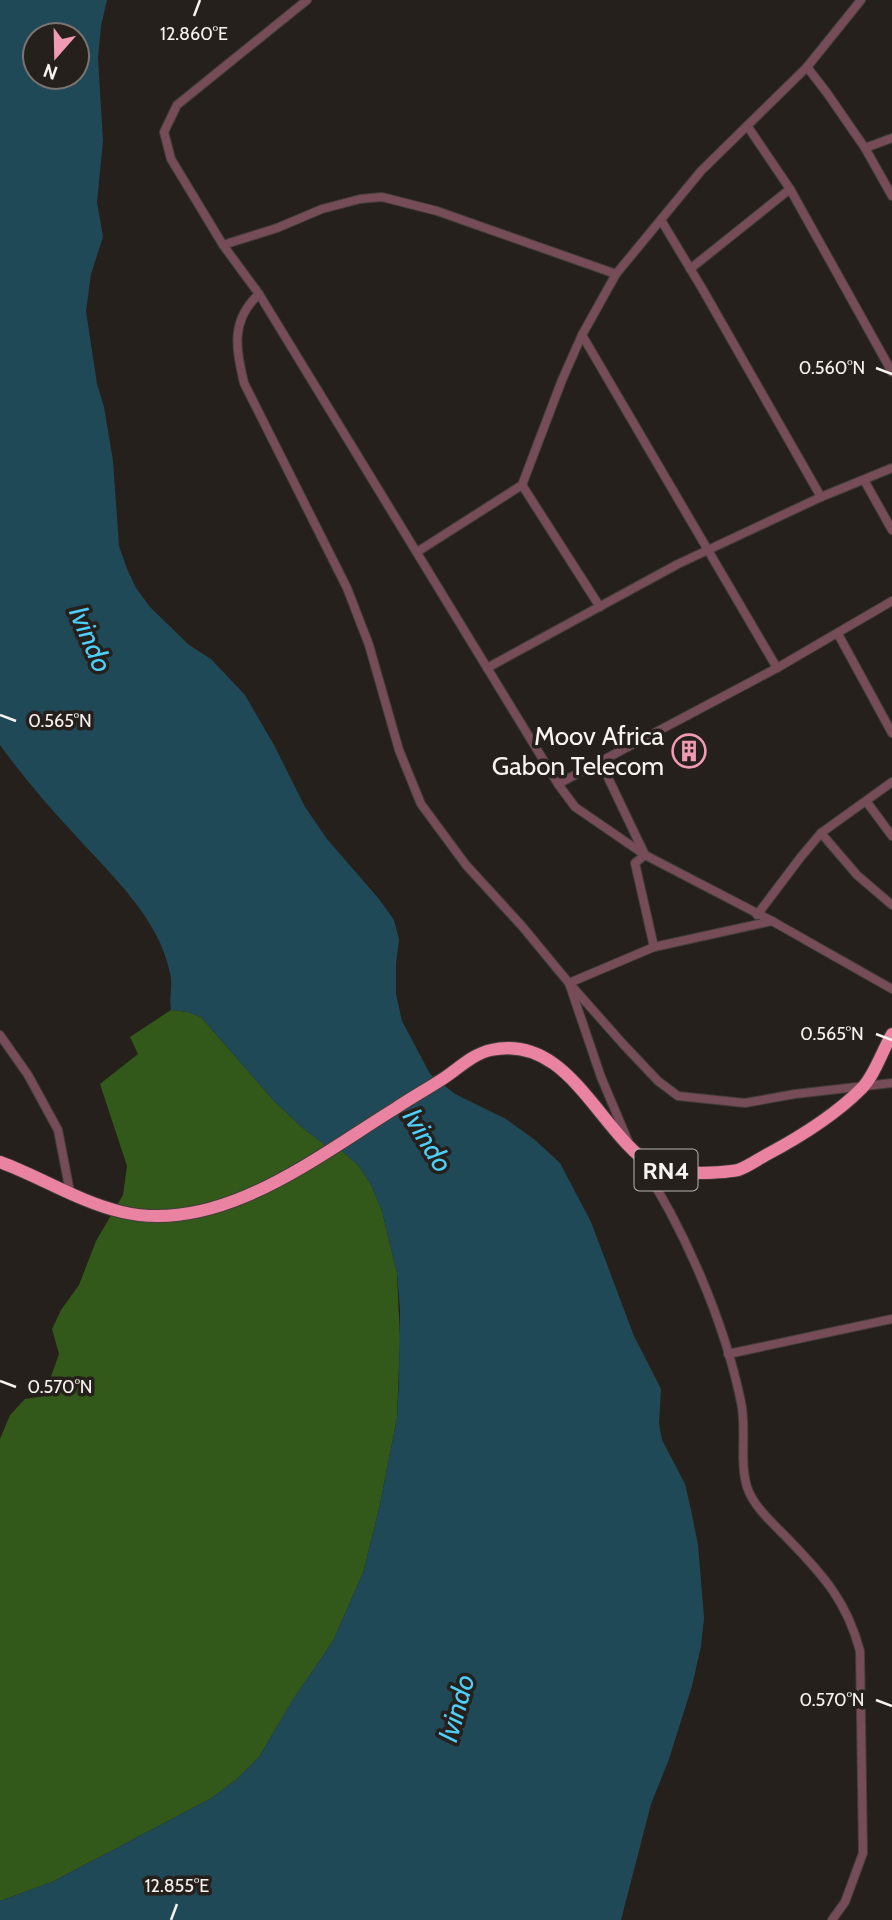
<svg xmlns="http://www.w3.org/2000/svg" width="892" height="1920" viewBox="0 0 892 1920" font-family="Cabin,sans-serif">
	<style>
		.forest { fill: #325919 }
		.water { fill: #204957; fill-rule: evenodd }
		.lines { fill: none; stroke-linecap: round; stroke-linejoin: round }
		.minor-casing { stroke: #433e3a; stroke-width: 10 }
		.highway-casing { stroke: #433e3a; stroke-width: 14 }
		.minor { stroke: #754c57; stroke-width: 8 }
		.highway { stroke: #ea83a2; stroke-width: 12 }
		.ticks { fill: none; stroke: #f7f3f0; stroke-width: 2.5 }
		.labels { text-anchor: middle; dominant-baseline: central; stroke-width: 7; stroke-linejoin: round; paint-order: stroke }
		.shield { fill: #26201c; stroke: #b8b4b0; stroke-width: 2 }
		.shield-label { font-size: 24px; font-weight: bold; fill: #f7f3f0 }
		.poi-label { font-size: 26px; fill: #f7f3f0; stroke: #26201c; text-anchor: end }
		.water-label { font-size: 28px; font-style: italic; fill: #4ccffa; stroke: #26201c }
		.ticks-label { font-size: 18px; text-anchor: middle; fill: #f7f3f0; stroke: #26201c; stroke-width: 7; stroke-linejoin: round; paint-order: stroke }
	</style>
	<rect width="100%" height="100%" fill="#26201c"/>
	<polygon class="forest" points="171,1010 188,1012 201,1017 275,1102 304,1129 325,1145 342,1151 359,1166 371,1185 382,1211 397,1273 400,1340 397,1418 379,1509 363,1573 333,1641 292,1701 259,1757 236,1780 210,1799 52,1882 0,1901 0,1439 10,1415 25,1399 44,1396 59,1354 52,1329 61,1310 79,1285 96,1241 123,1195 127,1166 100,1084 138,1054 130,1037"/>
	<path class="water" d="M0 0H107L101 26 98 58 103 141 97 202 103 237 91 274 86 311 97 384 104 407 113 461 119 546 127 569 136 588 150 607 189 645 211 659 245 695 274 745 305 807 327 839 379 899 394 920 399 940 396 963V994L402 1021 430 1074 455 1094 506 1119 535 1140 560 1163 591 1222 634 1336 661 1389 659 1424 662 1440 685 1484 691 1510 698 1545 704 1618 701 1646 692 1686 669 1759 651 1804 621 1920H0V1901L52 1882 210 1799 236 1780 259 1757 292 1701 333 1641 363 1573 379 1509 397 1418 399 1382 400 1309 397 1273 382 1211 371 1185 359 1166 342 1151 325 1145 304 1129 275 1102 201 1017 188 1012 171 1010C169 998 173 985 170 973 159 918 112 876 76 836 49 807 23 777 0 745ZM35 35H77V77H35Z"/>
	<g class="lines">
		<defs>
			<g id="minor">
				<polyline points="307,0 177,105 164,132 171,159 223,245 259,294 558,784 575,807 645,855 772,921 892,989"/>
				<polyline points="807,67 861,0"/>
				<polyline points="748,127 790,189 892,372"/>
				<polyline points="865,148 892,196"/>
				<polyline points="661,220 703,290 821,497"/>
				<polyline points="223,245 277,228 322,209 360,199 382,197 437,211 616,274"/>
				<polyline points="690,269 790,189"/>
				<path d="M259 294C230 321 236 348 244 383L347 588 369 645 399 750 421 804 466 865 521 925 569 983 623 1044 658 1081 678 1096 745 1103 795 1094 892 1083"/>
				<polyline points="582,335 777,668"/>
				<polyline points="864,480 892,530"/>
				<polyline points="522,485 600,607"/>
				<polyline points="417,552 522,485 562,380 582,335 616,274 701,171 807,67 827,93 865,148 892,138"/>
				<polyline points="838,634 892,733"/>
				<polyline points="487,668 678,564 821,497 892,468"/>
				<polyline points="601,763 645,855 635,863 654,947"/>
				<polyline points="558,784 777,668 892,601"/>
				<polyline points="866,801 892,836"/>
				<polyline points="821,833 857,875 892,905"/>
				<polyline points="757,915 800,858 821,833 892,782"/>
				<polyline points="0,1035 28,1075 58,1130 70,1192"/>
				<polyline points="628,1141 601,1077 569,983 654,947 772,921"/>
				<path d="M638 1158C684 1228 724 1320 741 1402 747 1429 739 1460 747 1487 754 1508 775 1525 790 1541 824 1576 847 1602 860 1651L863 1853 845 1902 832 1920"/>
				<polyline points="728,1354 892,1319"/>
			</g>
			<path id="highway" d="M0 1162C41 1177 79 1202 122 1212 220 1235 318 1156 396 1108 411 1098 427 1089 441 1080 457 1070 472 1054 491 1050 569 1033 598 1132 654 1167 663 1172 680 1173 690 1173 706 1173 723 1173 738 1170 747 1167 757 1160 766 1155 800 1137 834 1116 861 1089 874 1077 883 1049 892 1034"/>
		</defs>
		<use href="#minor" class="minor-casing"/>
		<use href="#highway" class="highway-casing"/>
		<use href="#minor" class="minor"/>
		<use href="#highway" class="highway"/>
	</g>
	<path class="ticks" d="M194 16 200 0M876 368 892 374M0 715 16 721M876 1034 892 1040M0 1381 16 1387M876 1700 892 1706M171 1920 177 1904"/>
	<defs>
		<symbol id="building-ring" viewBox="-11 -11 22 22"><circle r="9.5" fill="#26201c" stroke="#f19ab4" stroke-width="1.5"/><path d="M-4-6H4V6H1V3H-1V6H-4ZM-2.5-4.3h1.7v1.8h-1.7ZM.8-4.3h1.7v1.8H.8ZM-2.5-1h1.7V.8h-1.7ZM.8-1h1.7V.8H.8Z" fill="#f19ab4"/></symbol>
	</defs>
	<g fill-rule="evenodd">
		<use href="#building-ring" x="670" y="732" width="38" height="38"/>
	</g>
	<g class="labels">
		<rect class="shield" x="634.5" y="1149.5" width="63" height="41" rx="5"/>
		<g class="shield-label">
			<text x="666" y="1170">RN4</text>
		</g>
		<g class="poi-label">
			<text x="664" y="736">Moov Africa<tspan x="664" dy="30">Gabon Telecom</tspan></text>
		</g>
		<g class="water-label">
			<text transform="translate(91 639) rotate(67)">Ivindo</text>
			<text transform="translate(428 1140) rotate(59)">Ivindo</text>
			<text transform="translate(456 1708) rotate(-74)">Ivindo</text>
		</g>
	</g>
	<g class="ticks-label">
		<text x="194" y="40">12.860°E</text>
		<text x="832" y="374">0.560°N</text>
		<text x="60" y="727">0.565°N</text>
		<text x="832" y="1040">0.565°N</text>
		<text x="60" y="1393">0.570°N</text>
		<text x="832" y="1706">0.570°N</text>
		<text x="177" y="1892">12.855°E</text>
	</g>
	<g transform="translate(56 56) rotate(200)"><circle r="33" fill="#26201c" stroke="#7a7471" stroke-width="2"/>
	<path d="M0-5L12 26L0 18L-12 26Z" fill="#f19ab4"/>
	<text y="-10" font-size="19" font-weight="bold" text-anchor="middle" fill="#f7f3f0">N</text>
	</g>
</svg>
